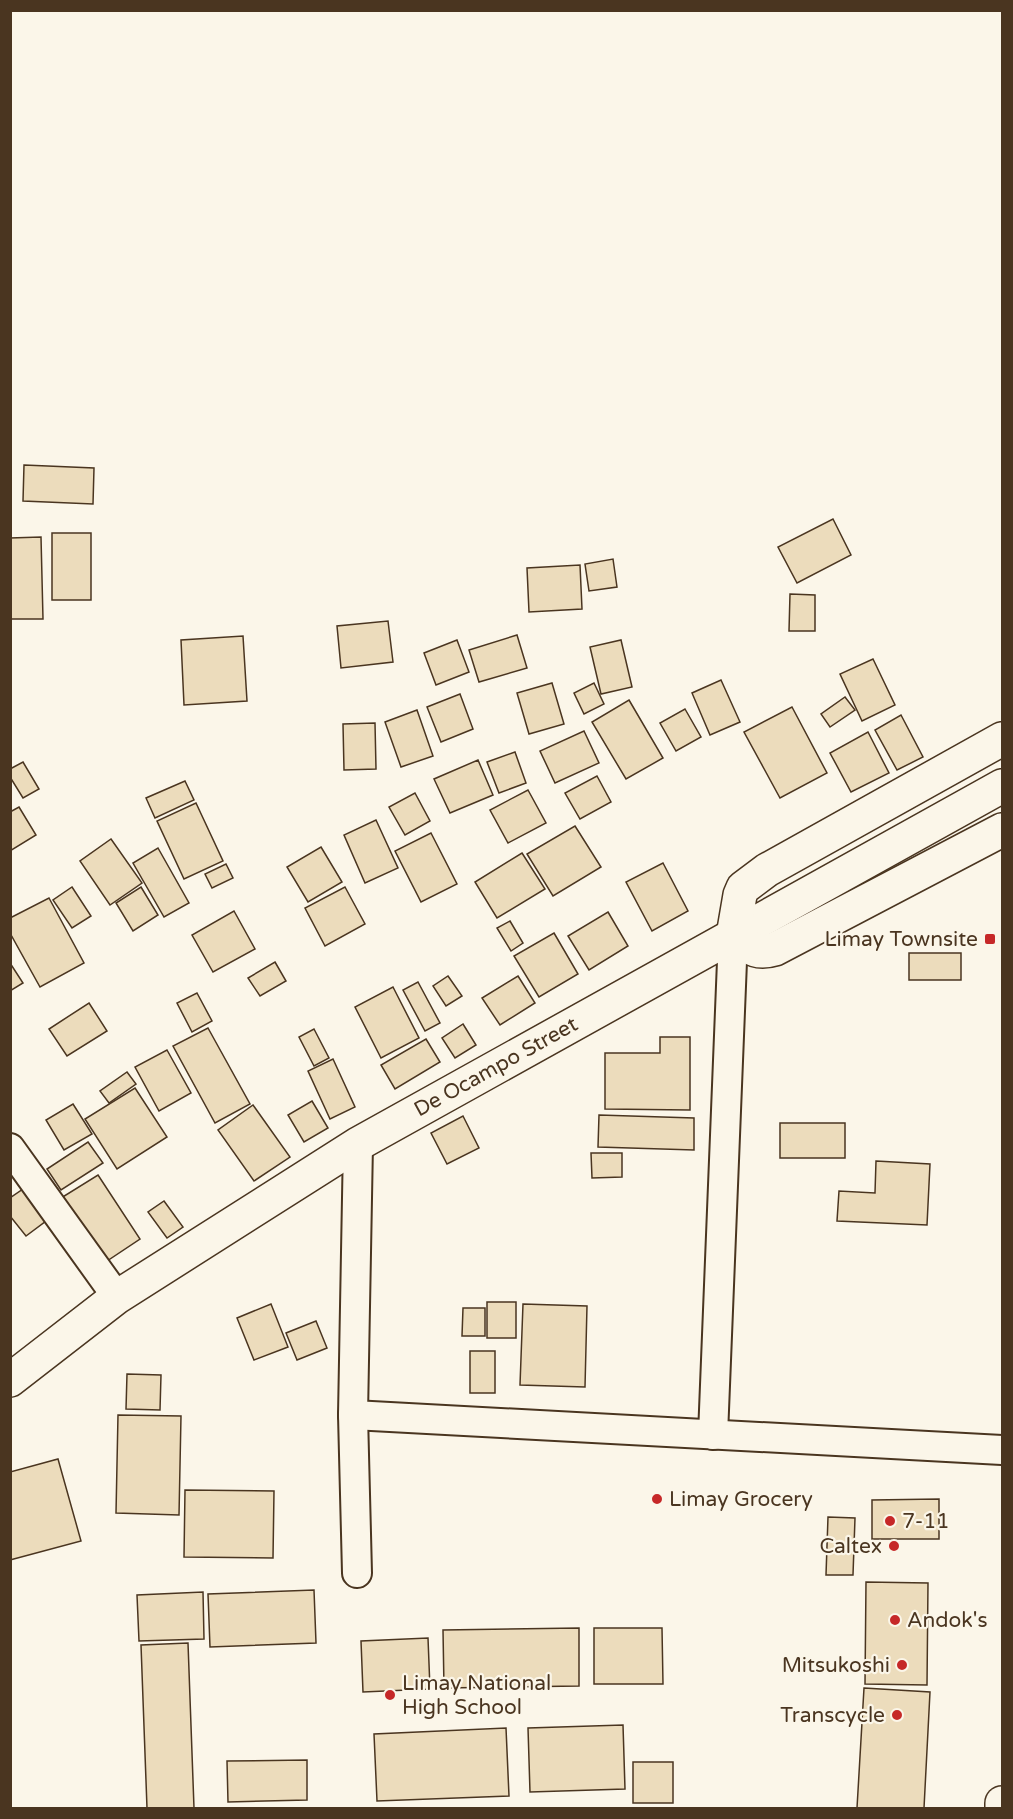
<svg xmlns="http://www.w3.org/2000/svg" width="1013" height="1819" viewBox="0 0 1013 1819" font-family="'Varela Round',sans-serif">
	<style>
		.building { fill: #ecdcbc; stroke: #4a3520; stroke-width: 1.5 }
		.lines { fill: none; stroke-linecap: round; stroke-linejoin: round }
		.minor-casing { stroke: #4a3520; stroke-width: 32 }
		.tertiary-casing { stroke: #4a3520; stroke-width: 36 }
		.primary-casing { stroke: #4a3520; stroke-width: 36 }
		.minor { stroke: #fbf6e9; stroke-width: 28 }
		.tertiary { stroke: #fbf6e9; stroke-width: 33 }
		.primary { stroke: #fbf6e9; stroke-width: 33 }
		.poi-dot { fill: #c62828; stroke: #fbf6e9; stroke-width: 2 }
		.labels { text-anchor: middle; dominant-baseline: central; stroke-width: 4.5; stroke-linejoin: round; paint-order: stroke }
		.poi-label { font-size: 21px; fill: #4a3520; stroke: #fbf6e9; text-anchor: end }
		.street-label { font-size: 21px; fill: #4a3520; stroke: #fbf6e9 }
	</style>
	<rect width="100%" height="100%" fill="#fbf6e9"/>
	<g class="building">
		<polygon points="24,465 94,468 93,504 23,501"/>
		<polygon points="833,519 851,555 797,583 778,547"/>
		<rect x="52" y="533" width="39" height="67"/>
		<polygon points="41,537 43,619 10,619 10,538"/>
		<polygon points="613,559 617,587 589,591 585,564"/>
		<polygon points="580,565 582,609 529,612 527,568"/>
		<polygon points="790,594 815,595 815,631 789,631"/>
		<polygon points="388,621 393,662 341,668 337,626"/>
		<polygon points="517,635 527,668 479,682 469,650"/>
		<polygon points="243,636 247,701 184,705 181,640"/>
		<polygon points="457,640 469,672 436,685 424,653"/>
		<polygon points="621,640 632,687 601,694 590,647"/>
		<polygon points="873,659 895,705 862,721 840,674"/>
		<polygon points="721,680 740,722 710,735 692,693"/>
		<polygon points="552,683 564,724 529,734 517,693"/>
		<polygon points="594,683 604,704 584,714 574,693"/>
		<polygon points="460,694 473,729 441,742 427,707"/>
		<polygon points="845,697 855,710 830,727 821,714"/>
		<polygon points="629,700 663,758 626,779 592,722"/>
		<polygon points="792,707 827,773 780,798 744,732"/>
		<polygon points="685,709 701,737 676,751 660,723"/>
		<polygon points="417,710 433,756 401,767 385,722"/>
		<polygon points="901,715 923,757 897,770 875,730"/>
		<polygon points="375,723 376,769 344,770 343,724"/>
		<polygon points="584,731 599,763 555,783 540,751"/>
		<polygon points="868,732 889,773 851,792 830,753"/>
		<polygon points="515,752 526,783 499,793 487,762"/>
		<polygon points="478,760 493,795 450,813 434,779"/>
		<polygon points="23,762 39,789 23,798 10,777 10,769"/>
		<polygon points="597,776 611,802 580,819 565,793"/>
		<polygon points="185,781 194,800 155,818 146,798"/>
		<polygon points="528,790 546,823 508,843 490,810"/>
		<polygon points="415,793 430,821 405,835 389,807"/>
		<polygon points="196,803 223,861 184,879 157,821"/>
		<polygon points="19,807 36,835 10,851 10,812"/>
		<polygon points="376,820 398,868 365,883 344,835"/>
		<polygon points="575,826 601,867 553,896 527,854"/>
		<polygon points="431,833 457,884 421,902 395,851"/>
		<polygon points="111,839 142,883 110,905 80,861"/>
		<polygon points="321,847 342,882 308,902 287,867"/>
		<polygon points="158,848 189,903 164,917 133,863"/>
		<polygon points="522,853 545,889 497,918 475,882"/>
		<polygon points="663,863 688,911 652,931 626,882"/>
		<polygon points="226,864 233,878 212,888 205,874"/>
		<polygon points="72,887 91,916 72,928 53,900"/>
		<polygon points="141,887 158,915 133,931 116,903"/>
		<polygon points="345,887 365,924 325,946 305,908"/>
		<polygon points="49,898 84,963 40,987 10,933 10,918"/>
		<polygon points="234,911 255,949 213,972 192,935"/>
		<polygon points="608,912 628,946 589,970 568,936"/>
		<polygon points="510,921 523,943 511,951 497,928"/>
		<polygon points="554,933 578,974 539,997 514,956"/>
		<rect x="909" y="953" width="52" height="27"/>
		<polygon points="275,962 286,981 260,996 248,978"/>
		<polygon points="10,963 23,983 10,991"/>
		<polygon points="448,976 462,996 446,1006 433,986"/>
		<polygon points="518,976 535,1003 500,1025 482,998"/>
		<polygon points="418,982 440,1023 425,1031 403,990"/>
		<polygon points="393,987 419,1038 381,1058 355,1007"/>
		<polygon points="197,993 212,1021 192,1032 177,1003"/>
		<polygon points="89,1003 107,1031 67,1056 49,1029"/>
		<polygon points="463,1024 476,1045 455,1058 442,1038"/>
		<polygon points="208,1028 250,1104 215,1123 173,1046"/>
		<polygon points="314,1029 329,1058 314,1066 299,1037"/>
		<polygon points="660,1037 690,1037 690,1110 605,1109 605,1053 660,1053"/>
		<polygon points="426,1039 440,1062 395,1089 381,1065"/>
		<polygon points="167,1050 191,1093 159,1111 135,1067"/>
		<polygon points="333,1059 355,1107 330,1119 308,1071"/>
		<polygon points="127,1072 136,1084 109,1103 100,1091"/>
		<polygon points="135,1088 167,1137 117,1169 85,1119"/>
		<polygon points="312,1101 328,1128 304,1142 288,1115"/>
		<polygon points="73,1104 92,1134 64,1150 46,1120"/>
		<polygon points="253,1105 290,1157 254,1181 218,1130"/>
		<polygon points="599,1115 694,1118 694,1150 598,1147"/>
		<polygon points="463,1116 479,1148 447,1164 431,1133"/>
		<rect x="780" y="1123" width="65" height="35"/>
		<polygon points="88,1142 103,1163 61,1190 47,1169"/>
		<polygon points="591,1153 622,1153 622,1177 592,1178"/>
		<polygon points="876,1161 930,1164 927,1225 837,1221 839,1191 875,1193"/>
		<polygon points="98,1175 140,1239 104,1263 61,1198"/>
		<polygon points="26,1187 50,1218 26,1236 10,1216 10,1198"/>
		<polygon points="164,1201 183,1227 167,1238 148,1212"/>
		<rect x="487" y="1302" width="29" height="36"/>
		<polygon points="271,1304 288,1347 254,1360 237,1318"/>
		<polygon points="523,1304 587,1306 585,1387 520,1385"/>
		<polygon points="463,1308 485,1308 485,1336 462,1336"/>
		<polygon points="316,1321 327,1348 297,1360 286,1333"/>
		<rect x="470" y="1351" width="25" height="42"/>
		<polygon points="127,1374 161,1375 160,1410 126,1409"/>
		<polygon points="118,1415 181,1416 179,1515 116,1513"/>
		<polygon points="58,1459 81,1541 10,1560 10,1472"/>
		<polygon points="185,1490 274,1491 273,1558 184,1557"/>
		<polygon points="939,1499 939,1539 872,1539 872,1500"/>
		<polygon points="828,1517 855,1518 853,1575 826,1575"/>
		<polygon points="866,1582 928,1583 927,1685 865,1684"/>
		<polygon points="314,1590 316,1643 210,1647 208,1594"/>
		<polygon points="203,1592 204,1639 139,1641 137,1595"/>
		<polygon points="579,1628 579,1686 444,1688 443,1630"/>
		<polygon points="594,1628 662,1628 663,1684 594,1684"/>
		<polygon points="428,1638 430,1689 363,1692 361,1641"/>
		<polygon points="188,1643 194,1808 147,1808 141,1645"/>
		<polygon points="864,1688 930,1692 924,1808 857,1808"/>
		<polygon points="623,1725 625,1789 530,1792 528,1728"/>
		<polygon points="506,1728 509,1796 377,1801 374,1734"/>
		<polygon points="307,1760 307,1800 228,1802 227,1761"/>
		<rect x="633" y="1762" width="40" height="41"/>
	</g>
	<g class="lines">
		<defs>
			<g id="minor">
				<polyline points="10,1148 117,1297"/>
				<polyline points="353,1415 1002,1450"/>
				<polyline points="713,1435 733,936"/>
				<polyline points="357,1573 353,1415 358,1144"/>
			</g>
			<polyline id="tertiary" points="10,1380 117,1297 358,1144 1002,786"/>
			<g id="primary">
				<path d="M1002 739 767 870 743 888 740 895 733 936C749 947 755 955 775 949L1002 830"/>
				<polyline points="1002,1808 1002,1803"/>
			</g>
		</defs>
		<use href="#minor" class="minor-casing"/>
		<use href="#tertiary" class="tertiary-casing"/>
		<use href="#primary" class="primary-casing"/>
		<use href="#minor" class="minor"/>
		<use href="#tertiary" class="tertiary"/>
		<use href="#primary" class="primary"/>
	</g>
	<g class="poi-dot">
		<rect x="984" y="933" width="12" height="12" rx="3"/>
		<circle cx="657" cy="1499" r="6"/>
		<circle cx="890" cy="1521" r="6"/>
		<circle cx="894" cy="1546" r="6"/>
		<circle cx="895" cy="1620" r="6"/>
		<circle cx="902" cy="1665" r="6"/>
		<circle cx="390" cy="1695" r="6"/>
		<circle cx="897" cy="1715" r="6"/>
	</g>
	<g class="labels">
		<g class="poi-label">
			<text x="978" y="939">Limay Townsite</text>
			<text x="669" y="1499" text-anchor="start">Limay Grocery</text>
			<text x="902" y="1521" text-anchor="start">7-11</text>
			<text x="882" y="1546">Caltex</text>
			<text x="907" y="1620" text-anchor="start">Andok's</text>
			<text x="890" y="1665">Mitsukoshi</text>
			<text x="402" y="1683" text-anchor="start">Limay National<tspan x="402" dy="24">High School</tspan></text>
			<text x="885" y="1715">Transcycle</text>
		</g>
		<g class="street-label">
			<text transform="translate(496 1067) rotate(-29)">De Ocampo Street</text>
		</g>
	</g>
	<rect width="1013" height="1819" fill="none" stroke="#4a3520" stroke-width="24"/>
</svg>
